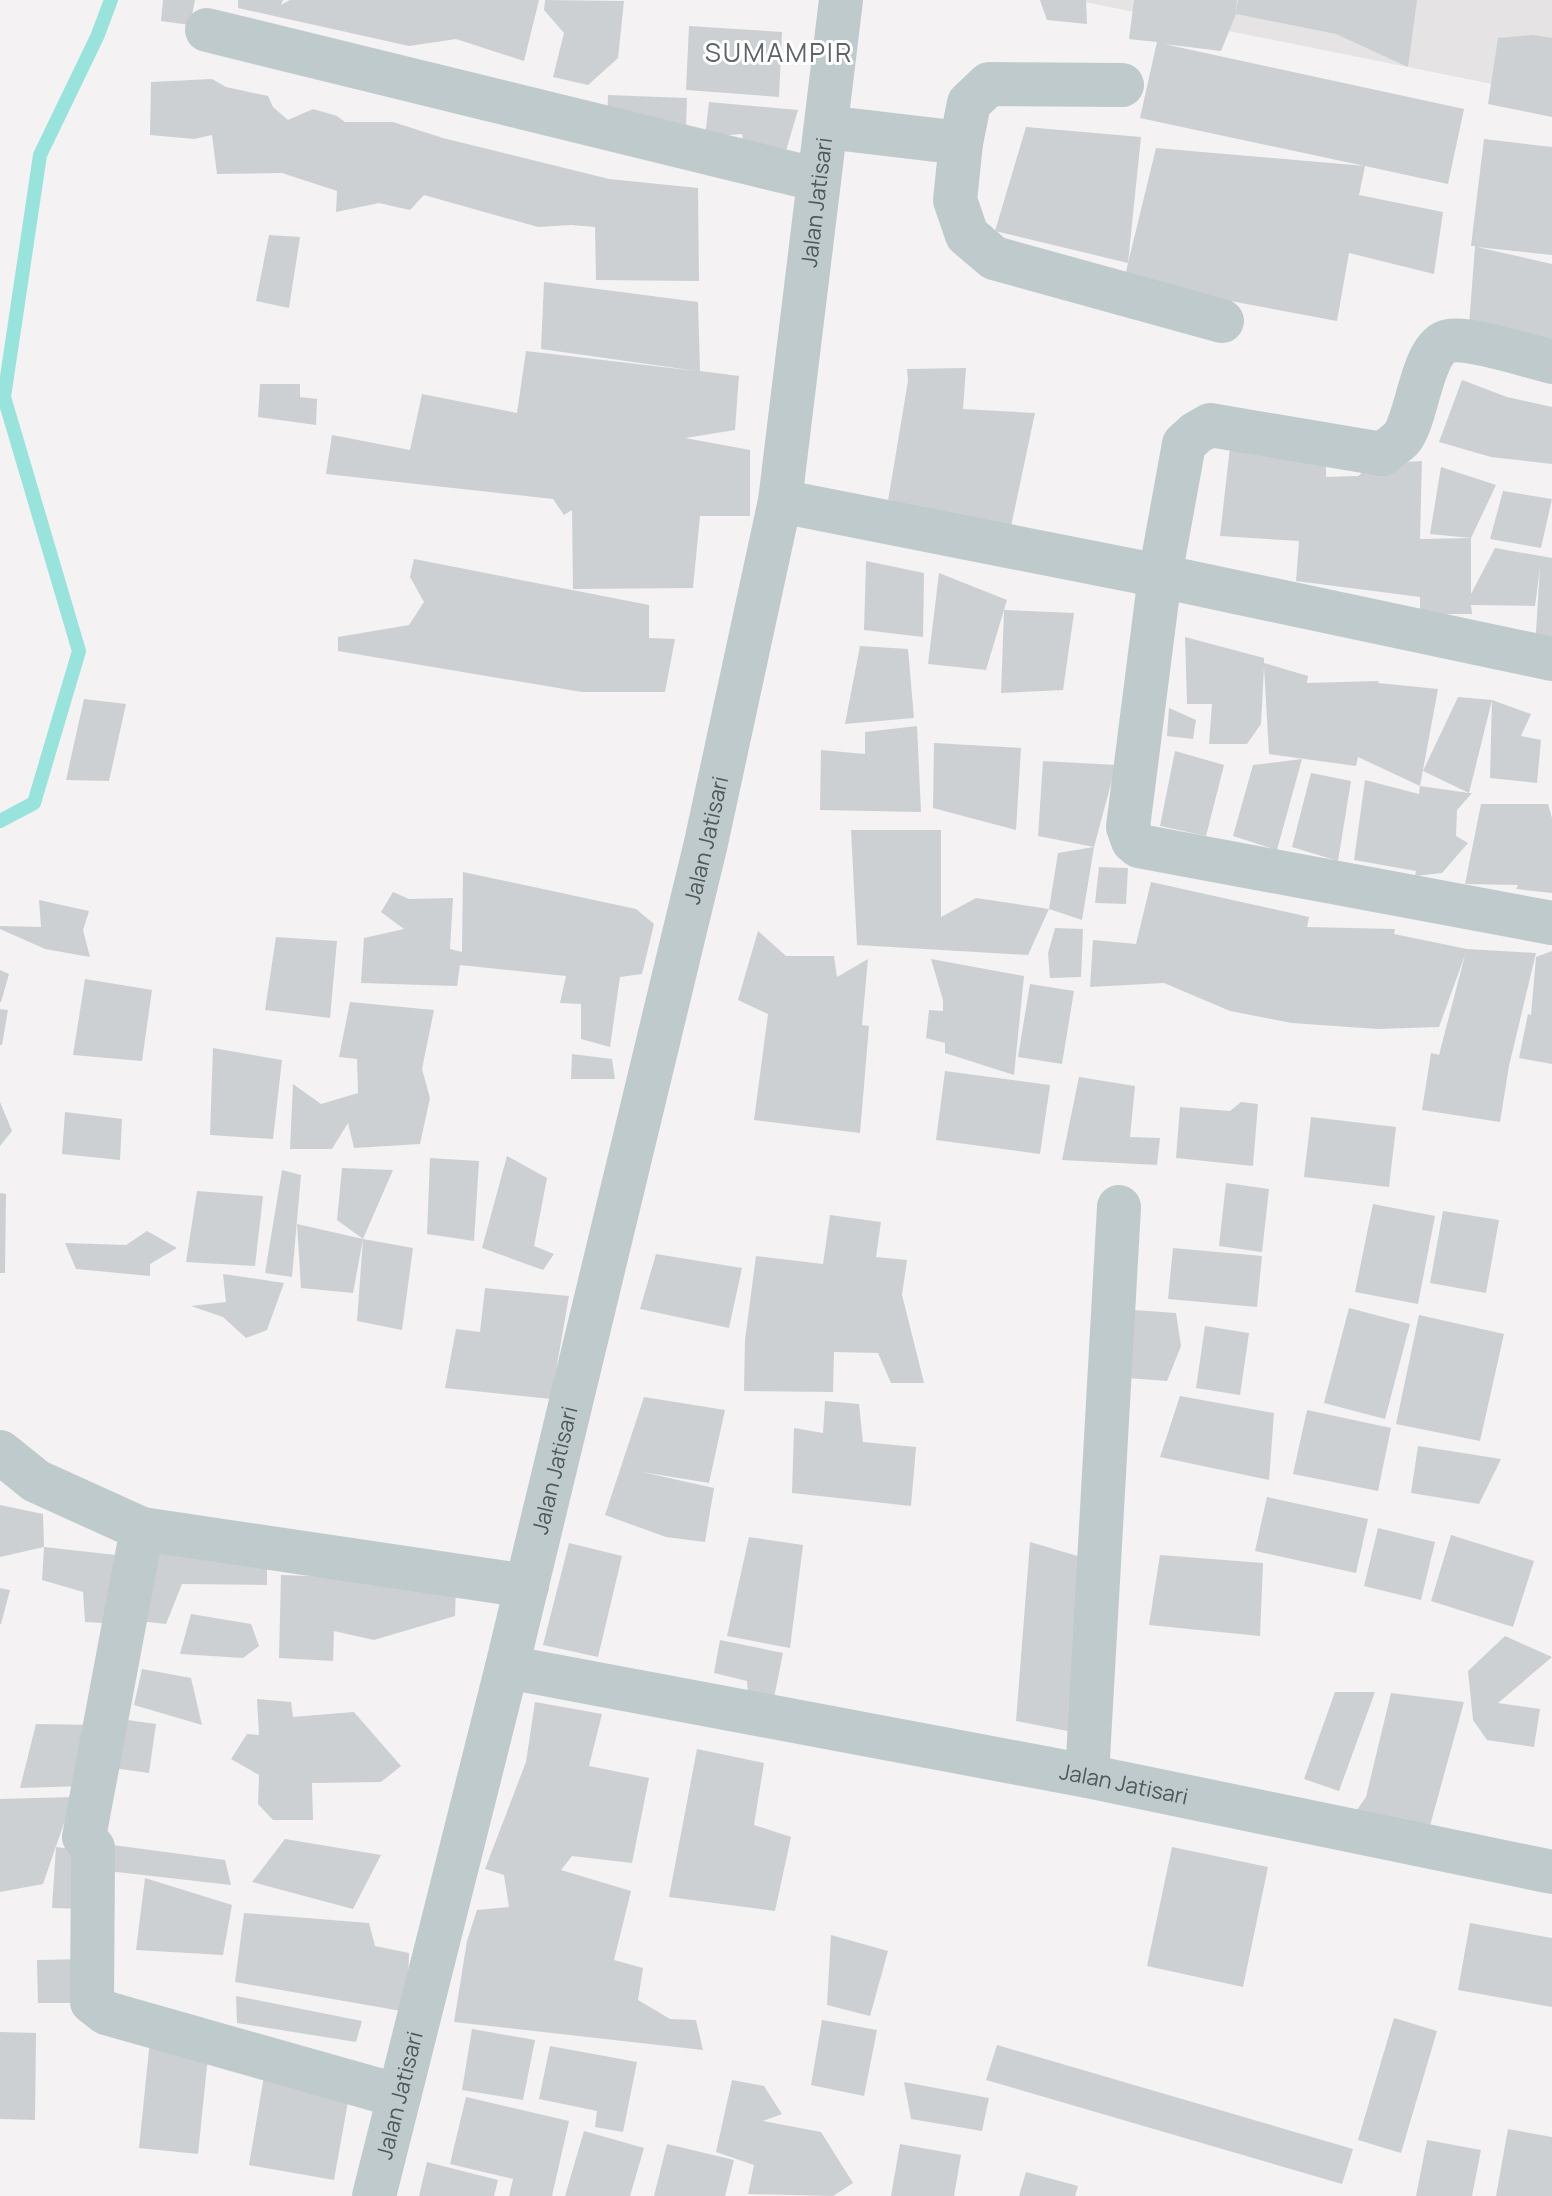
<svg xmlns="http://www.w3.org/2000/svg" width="1552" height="2196" viewBox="0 0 1552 2196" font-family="Manrope,sans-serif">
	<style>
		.education { fill: #e5e3e4 }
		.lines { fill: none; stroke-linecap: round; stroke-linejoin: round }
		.stream { stroke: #99e3dd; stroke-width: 14 }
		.building { fill: #ccd0d3 }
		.minor { stroke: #bfcacc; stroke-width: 44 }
		.tertiary { stroke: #bfcacc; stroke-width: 44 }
		.labels { text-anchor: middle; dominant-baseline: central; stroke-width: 6; stroke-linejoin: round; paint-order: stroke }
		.street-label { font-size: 22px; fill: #4c5a5d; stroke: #fff }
		.quarter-label { font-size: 26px; letter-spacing: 2px; fill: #5f6466; stroke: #fff }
	</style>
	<rect width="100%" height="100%" fill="#f4f2f3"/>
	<polygon class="education" points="1075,0 1552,0 1552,96 1408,67"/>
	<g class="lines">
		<polyline class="stream" points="0,821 34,803 79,651 4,397 40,155 97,37 111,0"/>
	</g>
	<g class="building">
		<polygon points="163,0 195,0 190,25 161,21"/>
		<polygon points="238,0 283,0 281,5 290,0 539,0 524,61 456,39 409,46 238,8"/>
		<polygon points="545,0 624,1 618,58 588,85 553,77 564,33 544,10"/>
		<polygon points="1040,0 1086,0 1087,24 1047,20"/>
		<polygon points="1134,0 1237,0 1236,14 1221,51 1164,44 1464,109 1448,184 1365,166 1359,195 1443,212 1434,274 1349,253 1337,321 1124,281 1128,263 995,231 1026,127 1141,137 1128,263 1156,148 1365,166 1140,118 1157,42 1129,39"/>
		<polygon points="1238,0 1417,0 1408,67 1336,34 1236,14"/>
		<polygon points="689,26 782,32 779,97 686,90"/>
		<polygon points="1533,35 1552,38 1552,117 1488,104 1498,38"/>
		<polygon points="212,79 226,87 268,96 273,107 288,120 313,109 337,116 345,122 393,122 443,138 609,179 698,188 699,281 596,280 595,227 571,225 538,227 424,195 410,210 379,203 336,212 337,191 282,173 217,174 212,135 194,139 150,135 151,82"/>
		<polygon points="608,95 687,98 686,127 607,124"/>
		<polygon points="709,102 798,110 783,161 746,160 742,134 705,137"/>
		<polygon points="1484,139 1552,147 1552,255 1477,247 1552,264 1552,359 1468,339 1475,246 1471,246"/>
		<polygon points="269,235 300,237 289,308 256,301"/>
		<polygon points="544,282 698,302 700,371 739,376 735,430 685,438 750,450 750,516 700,516 693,588 573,589 572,510 564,515 553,499 326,474 332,435 410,450 422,394 517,413 526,351 697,371 541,349"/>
		<polygon points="966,368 963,409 1035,413 1010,531 887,507 908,381 907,369"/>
		<polygon points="1462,380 1507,397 1552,407 1552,464 1491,457 1439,442"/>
		<polygon points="260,384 300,384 300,397 317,399 316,425 258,417"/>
		<polygon points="1231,438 1326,452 1326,477 1358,476 1373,464 1422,461 1420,539 1471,538 1471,594 1495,548 1552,558 1552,646 1535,647 1540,568 1535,606 1471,605 1472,614 1420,614 1420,597 1296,581 1299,541 1220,536"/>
		<polygon points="1441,467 1496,485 1471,538 1430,534"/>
		<polygon points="1503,491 1552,499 1541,548 1490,539"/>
		<polygon points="414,559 649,605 649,638 675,639 665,692 582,692 338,651 338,637 409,625 424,602 410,577"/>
		<polygon points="866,561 924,573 923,637 864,630"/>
		<polygon points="939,573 1007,600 1004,610 1074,613 1063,690 1001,693 1004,610 986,670 928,664"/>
		<polygon points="1185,637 1264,658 1264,663 1308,676 1307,683 1379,681 1378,683 1438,689 1420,786 1469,793 1423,771 1458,697 1492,700 1531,714 1521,736 1541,740 1537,783 1490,778 1492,700 1469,793 1472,793 1457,810 1456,836 1468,843 1442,873 1415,876 1416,871 1354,860 1365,780 1419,794 1420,786 1358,757 1356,766 1269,754 1264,667 1261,724 1247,744 1209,744 1212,704 1187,704"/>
		<polygon points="860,646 908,649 914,718 845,724"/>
		<polygon points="84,699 126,704 109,781 66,780"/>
		<polygon points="1169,708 1196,720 1193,739 1167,736"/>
		<polygon points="917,726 921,812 820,810 821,750 865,754 865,732"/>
		<polygon points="934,743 1021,748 1016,830 933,808"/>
		<polygon points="1175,751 1224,765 1206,836 1160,826"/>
		<polygon points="1302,759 1277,850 1233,836 1253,765"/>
		<polygon points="1043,761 1116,765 1094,847 1038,836"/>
		<polygon points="1311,773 1351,781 1338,861 1292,847"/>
		<polygon points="1481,804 1548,804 1552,818 1552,893 1516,889 1518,885 1465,884"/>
		<polygon points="851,830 941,830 941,917 976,898 1049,909 1028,955 857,945"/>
		<polygon points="1094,847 1082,920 1049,909 1058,853"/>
		<polygon points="1099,867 1128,868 1126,904 1095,903"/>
		<polygon points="463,872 636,909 654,924 642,974 620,977 610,1047 581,1039 581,1004 560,1003 566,976 460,965 457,986 361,983 364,938 404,929 381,912 393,892 409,899 453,898 450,949 462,952"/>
		<polygon points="1151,882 1309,917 1307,927 1395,929 1394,934 1467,949 1536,953 1509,1066 1500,1122 1422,1110 1431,1053 1439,1055 1465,955 1439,1027 1378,1029 1292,1023 1230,1011 1164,983 1090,987 1093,940 1136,944"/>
		<polygon points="39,900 89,911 83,930 90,957 45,949 0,929 0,926 41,927"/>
		<polygon points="1055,928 1083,929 1081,977 1050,978 1048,953"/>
		<polygon points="758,931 786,956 834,956 837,977 868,959 862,1025 869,1026 860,1133 754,1120 768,1014 738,1000"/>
		<polygon points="276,937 337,941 330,1018 265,1010"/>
		<polygon points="1552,951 1552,1064 1519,1058 1528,1014 1531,1015 1536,957"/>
		<polygon points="931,959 1024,976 1014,1075 945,1053 945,1043 926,1038 929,1010 943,1011 943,1000"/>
		<polygon points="0,970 9,974 1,1002 0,1002"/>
		<polygon points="85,979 152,990 142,1061 73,1055"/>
		<polygon points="1030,984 1074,991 1062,1064 1018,1057"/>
		<polygon points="350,1002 434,1010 422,1069 430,1098 420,1144 354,1148 348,1123 332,1149 290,1149 293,1084 321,1104 358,1093 357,1059 339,1057"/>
		<polygon points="0,1009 8,1010 2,1045 0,1045"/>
		<polygon points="213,1048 282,1060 273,1139 210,1135"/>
		<polygon points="572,1054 612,1059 615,1079 571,1079"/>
		<polygon points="945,1071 1050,1085 1040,1154 936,1140"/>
		<polygon points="1079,1077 1135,1086 1130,1137 1160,1138 1157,1165 1062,1160"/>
		<polygon points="0,1102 12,1131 0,1146"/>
		<polygon points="1241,1102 1258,1104 1253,1166 1176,1158 1180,1107 1230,1111"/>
		<polygon points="65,1112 122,1119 120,1160 62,1154"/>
		<polygon points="1311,1117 1396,1127 1389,1187 1304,1177"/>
		<polygon points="507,1156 547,1178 534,1246 554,1254 543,1270 482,1248"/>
		<polygon points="430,1158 479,1161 474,1241 427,1234"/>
		<polygon points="342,1168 393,1170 363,1239 413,1248 402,1330 357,1321 363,1239 353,1293 301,1288 297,1224 363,1239 337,1220"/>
		<polygon points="282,1170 301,1175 292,1277 265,1273"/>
		<polygon points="1226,1183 1269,1189 1262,1252 1219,1246"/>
		<polygon points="197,1191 263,1196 255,1266 186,1262"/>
		<polygon points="0,1193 6,1194 5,1273 0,1273"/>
		<polygon points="1373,1204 1435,1216 1418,1304 1355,1292"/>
		<polygon points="1443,1211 1499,1220 1486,1293 1430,1283"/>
		<polygon points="830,1215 881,1222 876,1257 907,1260 902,1295 924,1383 891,1383 878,1353 834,1352 833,1392 744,1391 745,1340 756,1256 823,1264"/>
		<polygon points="147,1231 177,1248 150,1264 150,1276 76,1269 65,1243 126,1245"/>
		<polygon points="1173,1248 1262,1256 1257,1307 1168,1299"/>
		<polygon points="656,1254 742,1268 729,1328 640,1309"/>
		<polygon points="223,1274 284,1283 267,1330 246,1338 223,1317 191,1306 226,1302"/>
		<polygon points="485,1288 569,1296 551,1399 445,1388 456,1329 480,1332"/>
		<polygon points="1349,1308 1410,1324 1385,1419 1324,1403"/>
		<polygon points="1133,1310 1176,1313 1181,1346 1167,1381 1128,1378"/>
		<polygon points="1419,1315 1504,1334 1480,1441 1396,1424"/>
		<polygon points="1205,1326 1249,1333 1240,1395 1196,1388"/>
		<polygon points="1180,1396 1274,1413 1269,1480 1160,1457"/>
		<polygon points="644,1397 725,1410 709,1483 642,1472 714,1488 705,1542 666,1537 605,1515"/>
		<polygon points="825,1401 859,1404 863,1442 916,1447 911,1506 792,1493 794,1428 823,1433"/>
		<polygon points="1307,1410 1391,1428 1378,1491 1293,1474"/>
		<polygon points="1418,1446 1501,1459 1479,1504 1411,1493"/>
		<polygon points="1267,1497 1368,1519 1356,1573 1255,1551"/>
		<polygon points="0,1505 43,1514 44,1547 0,1557"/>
		<polygon points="1378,1528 1435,1542 1421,1600 1364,1586"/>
		<polygon points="1451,1535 1534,1561 1513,1627 1431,1601"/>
		<polygon points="749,1537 803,1545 790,1648 727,1636"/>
		<polygon points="1030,1542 1091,1560 1083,1734 1016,1721"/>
		<polygon points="569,1543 622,1556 598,1657 543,1645"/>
		<polygon points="44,1547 125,1556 121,1624 85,1622 83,1592 42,1580"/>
		<polygon points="138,1550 267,1569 267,1585 182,1584 166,1624 130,1620"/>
		<polygon points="1160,1555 1263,1563 1260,1636 1149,1625"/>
		<polygon points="281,1575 336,1577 456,1587 455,1616 374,1640 334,1631 333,1661 279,1658"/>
		<polygon points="0,1588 10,1590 1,1624 0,1624"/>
		<polygon points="191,1614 251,1624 259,1646 243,1658 180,1654"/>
		<polygon points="1505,1636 1552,1657 1498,1703 1540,1709 1534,1747 1487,1740 1473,1720 1468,1671"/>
		<polygon points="720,1640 783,1653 772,1708 749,1704 747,1681 714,1673"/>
		<polygon points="142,1669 191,1678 202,1725 134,1705"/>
		<polygon points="1335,1692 1375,1692 1339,1791 1304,1779"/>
		<polygon points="1391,1693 1464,1702 1428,1833 1350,1820 1366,1797"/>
		<polygon points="257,1699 291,1702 293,1717 354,1712 401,1766 381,1782 312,1783 313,1820 273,1820 258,1804 259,1775 231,1759 247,1734 259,1735"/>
		<polygon points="535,1702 602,1714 589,1766 649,1778 632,1863 572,1856 561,1870 631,1891 614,1960 643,1968 638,2000 670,2019 696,2020 703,2050 454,2022 467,1941 477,1910 509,1907 504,1875 485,1869 526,1762"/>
		<polygon points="106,1717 156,1724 149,1773 99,1766"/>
		<polygon points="36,1724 94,1725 85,1786 20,1788"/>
		<polygon points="697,1749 764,1763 754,1825 791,1837 775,1911 669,1897"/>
		<polygon points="73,1797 43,1884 0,1892 0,1799"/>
		<polygon points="285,1839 381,1855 353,1909 252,1882"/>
		<polygon points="113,1845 225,1860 231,1885 108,1871"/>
		<polygon points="56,1847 79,1850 86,1909 52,1908"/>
		<polygon points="1172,1847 1268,1867 1243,1987 1147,1966"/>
		<polygon points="145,1878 232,1905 223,1955 136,1950"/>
		<polygon points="244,1913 369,1923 375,1946 409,1953 407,2012 235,1982"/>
		<polygon points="1470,1923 1552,1938 1552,2007 1458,1990"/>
		<polygon points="831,1935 888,1951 870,2016 827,2005"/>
		<polygon points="88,1959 89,2003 38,2003 37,1960"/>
		<polygon points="236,1996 362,2021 356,2042 237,2023"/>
		<polygon points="1394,2018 1437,2031 1401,2153 1358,2140"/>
		<polygon points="822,2020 877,2030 864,2096 811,2085"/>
		<polygon points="472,2029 535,2040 523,2100 462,2090"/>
		<polygon points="0,2032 36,2033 35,2120 0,2119"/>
		<polygon points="150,2040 209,2046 198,2154 139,2148"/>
		<polygon points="997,2045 1353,2149 1342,2184 986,2080"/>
		<polygon points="550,2046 637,2062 623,2132 595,2127 597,2111 539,2099"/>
		<polygon points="265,2070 351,2085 334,2180 249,2165"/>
		<polygon points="732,2080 764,2086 782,2114 763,2121 821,2132 853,2183 833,2196 748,2194 754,2165 716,2152"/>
		<polygon points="904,2082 989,2098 982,2131 911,2119"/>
		<polygon points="466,2097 569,2121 552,2196 509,2196 513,2179 450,2164"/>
		<polygon points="1508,2129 1552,2137 1552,2196 1496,2196"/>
		<polygon points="584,2131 644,2148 630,2196 565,2196"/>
		<polygon points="1427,2140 1481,2150 1472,2196 1416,2196"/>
		<polygon points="667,2144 734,2160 725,2196 654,2196"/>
		<polygon points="900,2144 961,2155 954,2196 891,2196"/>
		<polygon points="427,2162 498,2180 494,2196 419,2196"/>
		<polygon points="1026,2172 1078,2186 1075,2196 1019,2196"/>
	</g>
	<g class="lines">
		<g class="minor">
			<polyline points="207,30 819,180"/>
			<polyline points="1122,85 989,84 969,103 961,143 955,200 967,235 994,258 1222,321"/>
			<polyline points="826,127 961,143"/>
			<path d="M1552 362C1529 356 1469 337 1449 341 1421 346 1418 420 1401 439 1396 444 1388 449 1382 454L1210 425 1196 433 1184 444 1160 576 1128 827 1133 841 1139 846 1552 923"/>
			<polyline points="780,501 1160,576 1552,659"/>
			<polyline points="0,1452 36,1481 142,1529 527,1586"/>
			<polyline points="142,1529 84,1837 93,1848 93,1857 92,2002 106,2013 399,2096"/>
			<path id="s1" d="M507 1667 1087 1776 1552 1872"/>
			<polyline points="1087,1776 1119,1207"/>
		</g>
		<path class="tertiary" id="s2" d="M374 2196 507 1667 706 843 780 501 841 0"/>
	</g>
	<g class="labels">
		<g class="street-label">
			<text stroke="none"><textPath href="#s2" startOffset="2044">Jalan Jatisari</textPath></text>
			<text stroke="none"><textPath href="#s2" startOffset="1396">Jalan Jatisari</textPath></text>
			<text stroke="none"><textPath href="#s2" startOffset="748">Jalan Jatisari</textPath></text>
			<text stroke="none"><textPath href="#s1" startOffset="628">Jalan Jatisari</textPath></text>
			<text stroke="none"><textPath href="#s2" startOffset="104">Jalan Jatisari</textPath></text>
		</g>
		<g class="quarter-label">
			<text x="779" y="52">SUMAMPIR</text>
		</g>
	</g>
</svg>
